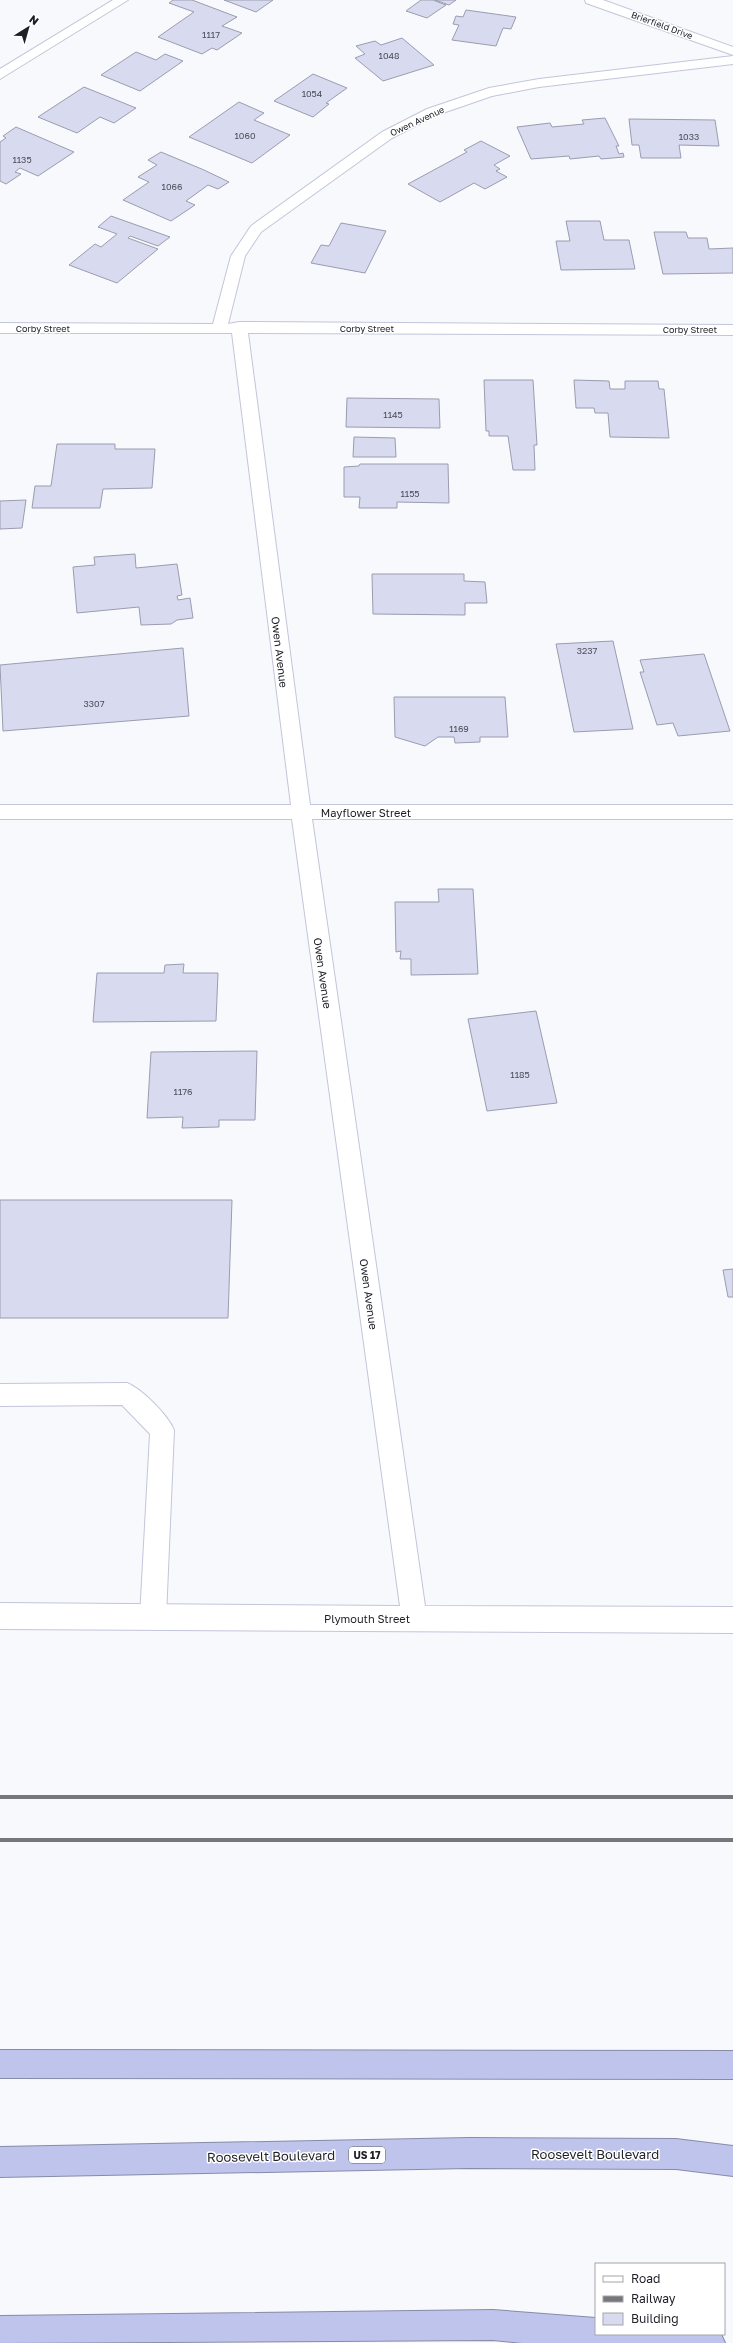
<svg xmlns="http://www.w3.org/2000/svg" width="733" height="2343" viewBox="0 0 733 2343" font-family="'Golos Text',sans-serif">
	<style>
		.building { fill: #d8daef; stroke: #9a9cb0 }
		.lines { fill: none; stroke-linecap: round; stroke-linejoin: round }
		.lane-casing { stroke: #c3c5da; stroke-width: 2 }
		.street-casing { stroke: #c3c5da; stroke-width: 2 }
		.highway-casing { stroke: #878ba8; stroke-width: 2 }
		.lane { fill: #fff; fill-rule: evenodd }
		.street { fill: #fff; fill-rule: evenodd }
		.highway { fill: #bfc4ed; fill-rule: evenodd }
		.rail { stroke: #76777c; stroke-width: 4 }
		.labels { text-anchor: middle; dominant-baseline: central; stroke-width: 3; stroke-linejoin: round; paint-order: stroke }
		.far-street-label { font-size: 9px; fill: #1f2027; stroke: #fff }
		.number-label { font-size: 9px; fill: #4d4e59 }
		.shield { fill: #fff; stroke: #626368; stroke-width: 1 }
		.shield-label { font-size: 10px; font-weight: bold; fill: #1f2027 }
		.street-label { font-size: 11px; fill: #1f2027; stroke: #fff }
		.near-street-label { font-size: 13px; fill: #1f2027; stroke: #fff }
	</style>
	<rect width="100%" height="100%" fill="#f8f9fd"/>
	<g class="building">
		<polygon points="173,0 192,0 237,17 222,26 242,33 217,50 212,48 202,54 158,37 194,12 169,3"/>
		<polygon points="224,0 273,0 256,12"/>
		<polygon points="421,0 433,0 446,5 427,18 406,11"/>
		<polygon points="435,0 456,0 449,5"/>
		<polygon points="466,10 516,17 511,29 503,28 496,46 452,40 459,25 453,24 456,16 463,17"/>
		<polygon points="402,38 434,65 383,81 355,58 365,54 356,46 375,41 381,45"/>
		<polygon points="136,52 156,60 165,54 183,61 140,91 101,75"/>
		<polygon points="313,74 347,88 326,103 329,104 313,117 274,101"/>
		<polygon points="84,87 136,108 114,123 100,117 77,133 38,117"/>
		<polygon points="239,102 264,113 254,120 290,135 252,163 189,137"/>
		<polygon points="605,118 619,146 616,146 619,154 623,153 624,157 601,159 599,156 570,159 569,156 531,159 517,127 550,123 552,127 584,124 582,120"/>
		<polygon points="629,119 715,120 719,146 679,145 681,158 641,158 639,145 632,145"/>
		<polygon points="16,127 74,152 38,176 20,168 15,172 21,174 6,184 0,181 0,142 6,138 3,136"/>
		<polygon points="481,141 510,156 494,165 500,169 496,171 507,177 485,189 474,183 440,202 408,184 467,152 464,150"/>
		<polygon points="161,152 204,170 229,182 218,189 208,185 186,201 195,205 171,221 123,200 149,182 138,177 157,165 148,160"/>
		<polygon points="111,216 170,237 158,246 130,236 128,238 158,249 117,283 69,265 95,244 101,247 117,234 98,227"/>
		<polygon points="566,221 600,221 604,240 629,240 635,269 561,270 556,241 570,241"/>
		<polygon points="341,223 386,231 365,273 311,263 321,245 329,246"/>
		<polygon points="654,232 686,232 688,238 707,238 709,249 733,248 733,273 663,274"/>
		<polygon points="484,380 533,380 537,445 534,445 535,470 513,470 508,436 489,436 489,431 486,431"/>
		<polygon points="574,380 609,381 610,389 625,389 625,381 658,381 659,389 664,389 669,438 610,437 608,413 595,413 594,408 576,408"/>
		<polygon points="347,398 439,399 440,428 346,427"/>
		<polygon points="354,437 395,438 396,457 353,457"/>
		<polygon points="57,444 115,444 115,449 155,449 152,488 103,489 100,508 32,508 35,486 51,486"/>
		<polygon points="360,464 448,464 449,503 397,502 397,508 359,508 360,497 344,497 344,467 359,466"/>
		<polygon points="26,500 22,528 0,529 0,501"/>
		<polygon points="135,554 136,568 177,564 182,595 177,596 178,600 190,598 193,618 177,620 171,624 141,625 139,607 77,613 73,567 95,565 94,557"/>
		<polygon points="372,574 464,574 464,581 485,582 487,603 465,603 465,615 373,614"/>
		<polygon points="613,641 633,729 574,732 556,644"/>
		<polygon points="183,648 189,716 3,731 0,665"/>
		<polygon points="704,654 730,731 678,736 673,723 657,725 640,672 644,672 640,660"/>
		<polygon points="394,697 505,697 508,737 480,737 480,742 455,743 454,737 438,737 425,746 395,737"/>
		<polygon points="438,889 473,889 478,974 411,975 411,959 400,959 401,951 396,952 395,902 439,902"/>
		<polygon points="184,964 183,973 218,973 216,1021 93,1022 97,973 164,973 165,965"/>
		<polygon points="536,1011 557,1103 487,1111 468,1019"/>
		<polygon points="257,1051 255,1120 219,1120 219,1127 182,1128 183,1117 147,1118 151,1052"/>
		<polygon points="0,1200 232,1200 228,1318 0,1318"/>
		<polygon points="733,1269 733,1297 728,1297 723,1270"/>
	</g>
	<g class="lines">
		<defs>
			<path id="lane" d="M127 1383C142 1389 168 1415 174 1430L166 1617 162 1626 153 1630 144 1626 140 1617 150 1434 122 1405 0 1406V1384Z"/>
			<g id="street">
				<polygon points="113,0 128,0 0,79 0,69"/>
				<polygon points="585,0 603,0 733,47 733,55 586,3"/>
				<polygon points="733,56 733,64 539,87 492,96 437,115 392,138 261,232 245,256 228,324 239,322 733,325 733,335 248,333 310,805 733,805 733,819 312,819 425,1606 733,1607 733,1633 0,1629 0,1603 400,1606 292,819 0,819 0,805 291,805 232,333 0,333 0,323 213,324 231,256 251,226 382,132 427,109 489,88 539,79"/>
			</g>
			<g id="highway">
				<polygon points="0,2050 733,2051 733,2079 0,2078"/>
				<polygon points="469,2138 676,2139 733,2146 733,2176 676,2169 469,2168 0,2177 0,2147"/>
				<polygon points="493,2310 596,2318 596,2334 721,2334 725,2343 522,2343 493,2340 0,2343 0,2316"/>
			</g>
		</defs>
		<use href="#lane" class="lane-casing"/>
		<use href="#street" class="street-casing"/>
		<use href="#highway" class="highway-casing"/>
		<use href="#lane" class="lane"/>
		<use href="#street" class="street"/>
		<use href="#highway" class="highway"/>
		<g class="rail">
			<polyline points="0,1797 733,1797"/>
			<polyline points="0,1840 733,1840"/>
		</g>
	</g>
	<g class="labels">
		<g class="far-street-label">
			<text transform="translate(662 25) rotate(20)">Brierfield Drive</text>
			<text transform="translate(417 121) rotate(-25)">Owen Avenue</text>
			<text x="43" y="328">Corby Street</text>
			<text x="367" y="328">Corby Street</text>
			<text x="690" y="329">Corby Street</text>
		</g>
		<g class="number-label">
			<text x="211" y="34">1117</text>
			<text x="389" y="55">1048</text>
			<text x="312" y="93">1054</text>
			<text x="245" y="135">1060</text>
			<text x="689" y="136">1033</text>
			<text x="22" y="159">1135</text>
			<text x="172" y="186">1066</text>
			<text x="393" y="414">1145</text>
			<text x="410" y="493">1155</text>
			<text x="587" y="650">3237</text>
			<text x="94" y="703">3307</text>
			<text x="459" y="728">1169</text>
			<text x="520" y="1074">1185</text>
			<text x="183" y="1091">1176</text>
		</g>
		<rect class="shield" x="349" y="2147" width="36" height="16" rx="3"/>
		<g class="shield-label">
			<text x="367" y="2155">US 17</text>
		</g>
		<g class="street-label">
			<text transform="translate(280 652) rotate(83)">Owen Avenue</text>
			<text x="366" y="812">Mayflower Street</text>
			<text transform="translate(323 973) rotate(82)">Owen Avenue</text>
			<text transform="translate(369 1294) rotate(82)">Owen Avenue</text>
			<text x="367" y="1618">Plymouth Street</text>
		</g>
		<g class="near-street-label">
			<text x="595" y="2154">Roosevelt Boulevard</text>
			<text transform="translate(271 2156) rotate(-1)">Roosevelt Boulevard</text>
		</g>
	</g>
	<rect x="595" y="2263" width="130" height="72" fill="#ffffff" stroke="#a5a6a9"/>
	<rect x="603" y="2276" width="20" height="6" fill="#ffffff" stroke="#a5a6a9"/>
	<text x="631" y="2283" font-size="12" fill="#1f2027">Road</text>
	<rect x="603" y="2296" width="20" height="6" fill="#76777c" stroke="#a5a6a9"/>
	<text x="631" y="2303" font-size="12" fill="#1f2027">Railway</text>
	<rect x="603" y="2313" width="20" height="12" fill="#d8daef" stroke="#a5a6a9"/>
	<text x="631" y="2323" font-size="12" fill="#1f2027">Building</text>
	<g transform="translate(28 28) rotate(37)" stroke="#ffffff" stroke-width="3" paint-order="stroke">
	<path d="M0-3L7 15L0 10L-7 15Z" fill="#1f2027"/>
	<text y="-6" font-size="11" font-weight="bold" text-anchor="middle" fill="#1f2027">N</text>
	</g>
</svg>
